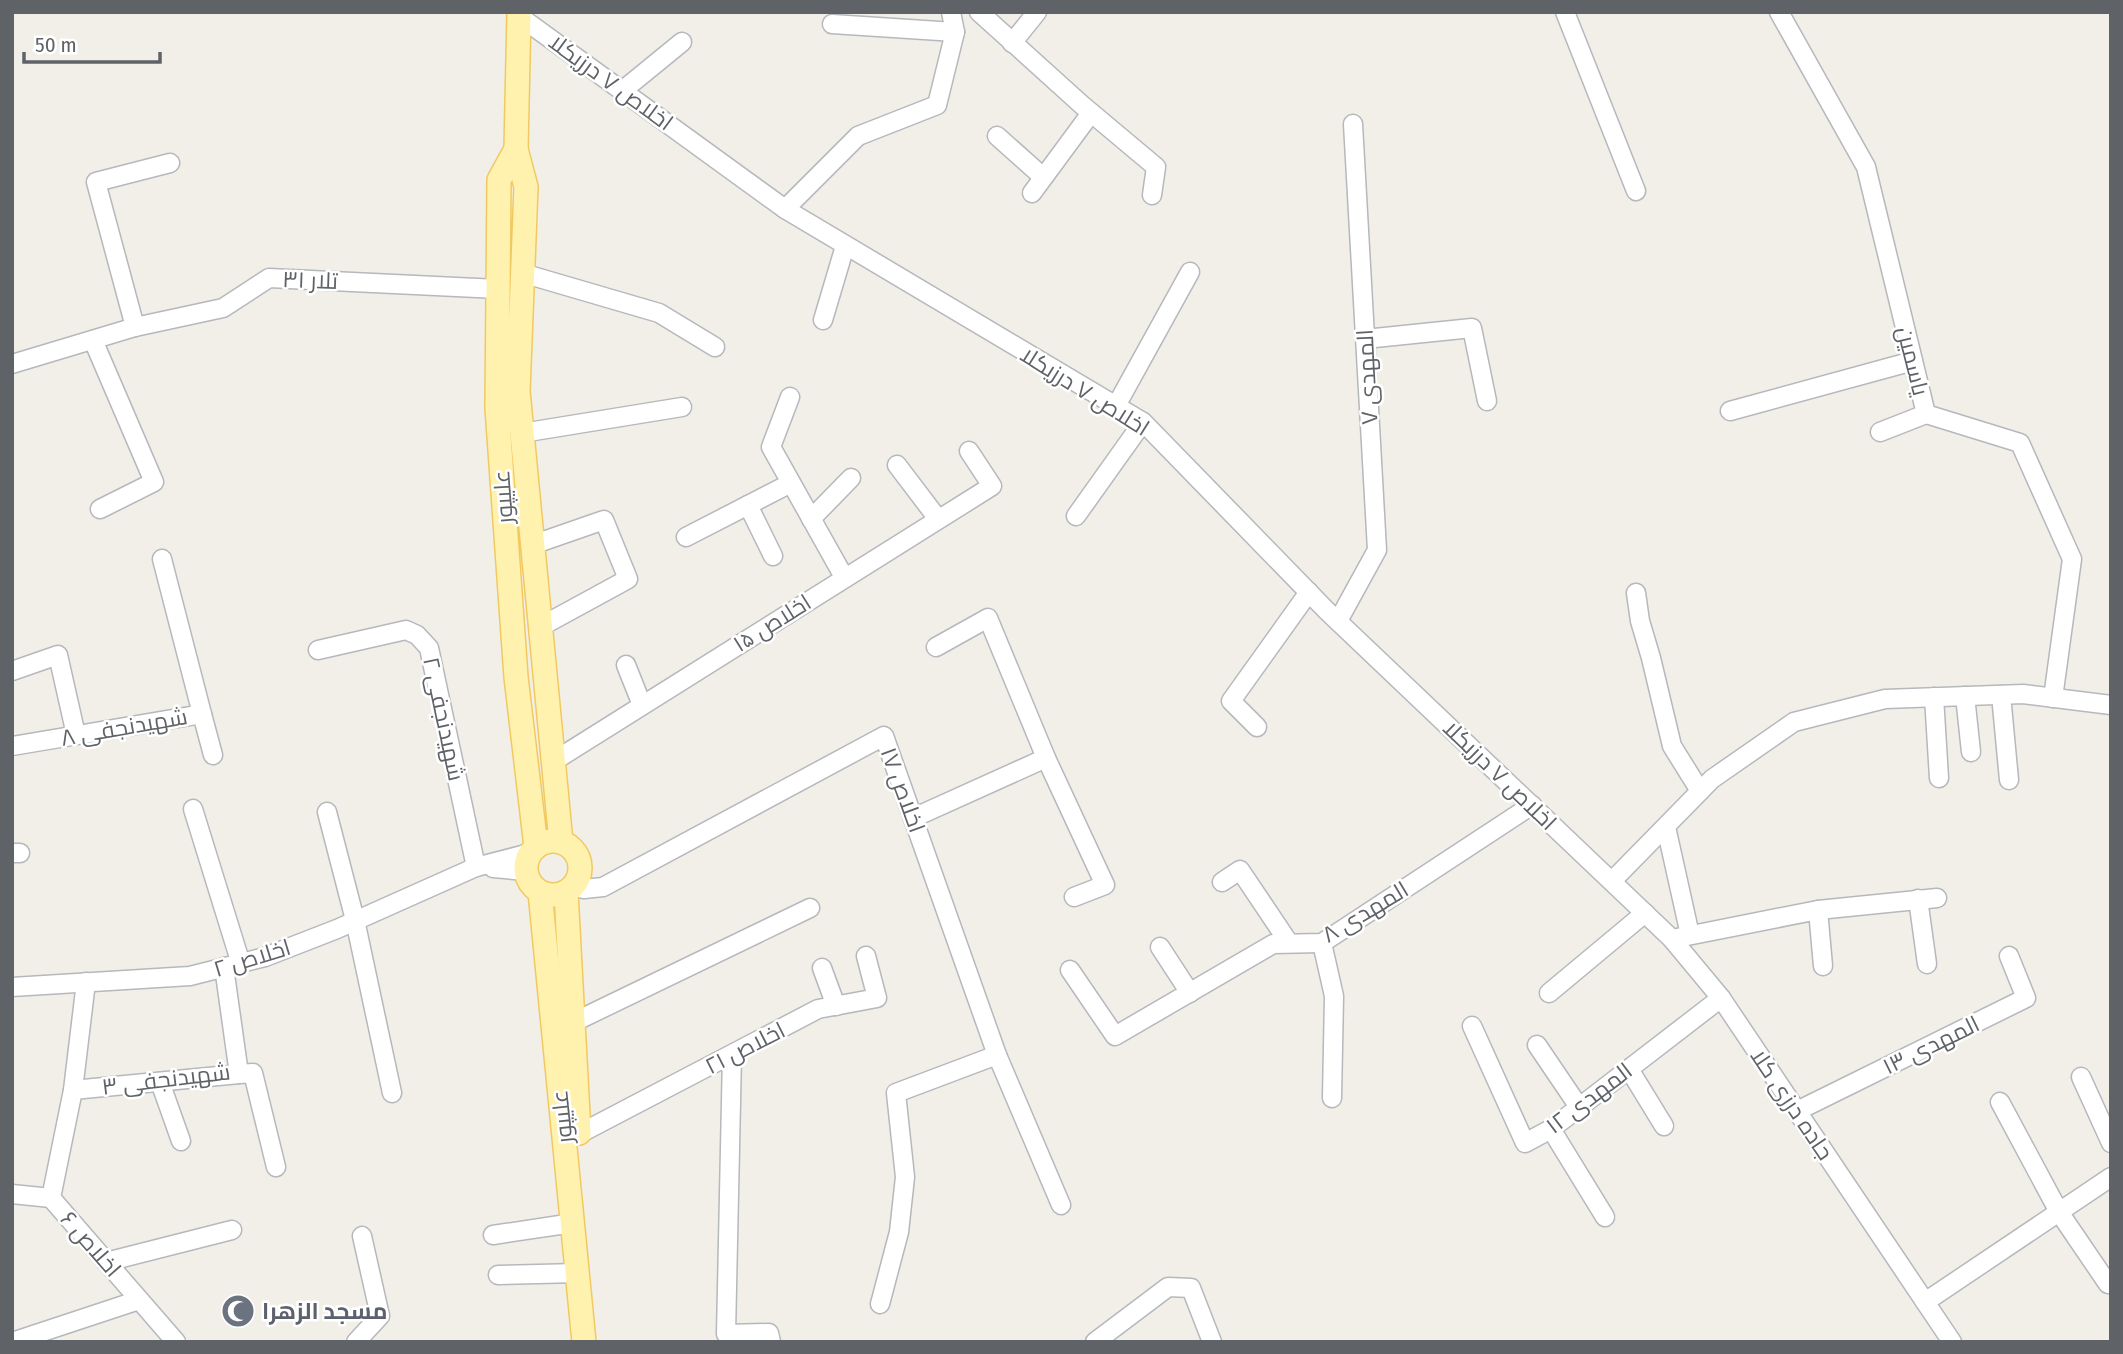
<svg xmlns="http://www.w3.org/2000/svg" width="2123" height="1354" viewBox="0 0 2123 1354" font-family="'Fira Sans Condensed',Cairo,sans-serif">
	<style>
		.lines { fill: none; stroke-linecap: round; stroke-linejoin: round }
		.minor-casing { stroke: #b5b8bc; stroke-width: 21 }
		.major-casing { stroke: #f2c960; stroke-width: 26 }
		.minor { stroke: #fff; stroke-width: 18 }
		.major { stroke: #fff2af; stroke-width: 23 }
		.labels { text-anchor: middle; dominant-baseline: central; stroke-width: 5; stroke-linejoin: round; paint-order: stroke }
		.street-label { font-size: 23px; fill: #5f6368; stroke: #fff }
		.worship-label { font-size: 23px; font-weight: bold; fill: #5b616d; stroke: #fff; text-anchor: start }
	</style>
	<rect width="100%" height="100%" fill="#f1efe8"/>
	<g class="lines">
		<defs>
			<g id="minor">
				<polyline points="979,12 1082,105 1156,167 1152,195"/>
				<polyline points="1565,12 1636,191"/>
				<polyline points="1779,12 1866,167 1926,414 2020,443 2072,559 2053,698"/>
				<polyline points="519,16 785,209 1143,422 1327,611 1672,939 1721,998 1952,1342"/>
				<polyline points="832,24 955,32"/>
				<polyline points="1012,43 1037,12"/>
				<polyline points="622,91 682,42"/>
				<polyline points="997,136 1043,177"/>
				<polyline points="1032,193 1091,113"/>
				<polyline points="785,209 858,136 937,105 955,32 951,12"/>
				<polyline points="522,273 659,313 715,347"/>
				<polyline points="823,320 845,246"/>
				<polyline points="135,327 96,182 170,163"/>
				<polyline points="1365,339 1472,328 1487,401"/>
				<polyline points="93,340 154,482 100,509"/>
				<polyline points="12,364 135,327 223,308 269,278 498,289"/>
				<polyline points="790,397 771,447 844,577"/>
				<polyline points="1116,406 1190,272"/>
				<polyline points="1730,411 1913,361"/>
				<polyline points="1880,432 1926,414"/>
				<polyline points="522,433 682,407"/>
				<polyline points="897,465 938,519"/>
				<polyline points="748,505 773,556"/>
				<polyline points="1076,516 1143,422"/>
				<polyline points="811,519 851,478"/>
				<polyline points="686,537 791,483"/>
				<polyline points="532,545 604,520 628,579 540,627"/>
				<polyline points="1636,593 1640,621 1651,658 1672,746 1700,791"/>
				<polyline points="1338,621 1377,550 1353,124"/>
				<polyline points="936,647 988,618 1046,758"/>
				<polyline points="318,650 406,630 417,635 429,648 476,867"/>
				<polyline points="626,665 642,705"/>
				<polyline points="12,671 58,655 76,735"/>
				<polyline points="2001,695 2009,780"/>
				<polyline points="1965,696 1971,752"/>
				<polyline points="1934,697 1939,778"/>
				<polyline points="202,714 213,755"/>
				<polyline points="1257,727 1231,701 1309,592"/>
				<polyline points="12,746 202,714 162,559"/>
				<polyline points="554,761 992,486 969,451"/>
				<polyline points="193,809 241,964"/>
				<polyline points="327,812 355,920 392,1093"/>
				<polyline points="913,818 1046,758 1105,885 1074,897"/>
				<polyline points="1666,827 1690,935"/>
				<polyline points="12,853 20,853"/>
				<polyline points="493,868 526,871"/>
				<polyline points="1612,881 1712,779 1794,722 1885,699 2023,694 2111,705"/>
				<polyline points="1222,882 1240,870 1289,943"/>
				<polyline points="573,886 584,889 603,887 884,736 997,1055 1061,1205"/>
				<polyline points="1918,899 1927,964"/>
				<polyline points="1818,910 1823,966"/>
				<polyline points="1672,939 1818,910 1937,898"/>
				<polyline points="1322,943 1334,996 1332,1098"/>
				<polyline points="1160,947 1190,993"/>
				<polyline points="822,968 836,1006"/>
				<polyline points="1070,970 1115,1036 1273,944 1322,943 1532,805"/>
				<polyline points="86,982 73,1090 51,1198 176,1342"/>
				<polyline points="12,987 190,976 265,957 337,929 476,867 530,853"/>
				<polyline points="1549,993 1645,913"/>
				<polyline points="572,1023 810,908"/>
				<polyline points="1472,1026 1525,1143 1551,1129 1721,998"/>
				<polyline points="1537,1045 1579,1107"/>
				<polyline points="732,1055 726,1334 769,1333 771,1342"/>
				<polyline points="1629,1069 1664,1126"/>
				<polyline points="239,1074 253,1073 276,1167"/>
				<polyline points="2081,1077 2111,1143"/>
				<polyline points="160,1082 181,1141"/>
				<polyline points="73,1090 239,1074 224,967"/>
				<polyline points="2000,1102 2059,1212 2108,1284"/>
				<polyline points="1797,1111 2026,998 2009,956"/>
				<polyline points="1551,1129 1605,1217"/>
				<polyline points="579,1134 818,1009 877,998 866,956"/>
				<polyline points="12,1194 51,1198"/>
				<polyline points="493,1235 573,1223"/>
				<polyline points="106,1262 232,1230"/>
				<polyline points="498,1275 578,1273"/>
				<polyline points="1925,1302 2111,1177"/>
				<polyline points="880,1304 899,1232 905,1177 896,1093 997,1055"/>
				<polyline points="12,1342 139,1300"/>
				<polyline points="356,1342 380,1316 362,1236"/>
				<polyline points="1095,1342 1168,1287 1191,1288 1212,1342"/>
			</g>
			<g id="major">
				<polyline points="516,149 519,12"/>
				<circle cx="553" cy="868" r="27"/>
				<polyline points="536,847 516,677 497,408 499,180 516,149 526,187 518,391 561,842"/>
				<polyline points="540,892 584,1342"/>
				<polyline points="566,892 579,1133"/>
			</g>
		</defs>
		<use href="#minor" class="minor-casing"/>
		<use href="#major" class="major-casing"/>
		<use href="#minor" class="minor"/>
		<use href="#major" class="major"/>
	</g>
	<defs>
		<symbol id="mosque-disc" viewBox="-11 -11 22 22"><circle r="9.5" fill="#6b7280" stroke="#fff"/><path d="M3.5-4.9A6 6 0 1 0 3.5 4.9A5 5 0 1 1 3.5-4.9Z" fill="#fff"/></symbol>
	</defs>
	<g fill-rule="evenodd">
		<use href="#mosque-disc" x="219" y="1292" width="38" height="38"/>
	</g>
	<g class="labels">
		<g class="street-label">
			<text transform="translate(611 82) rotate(36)">اخلاص ۷ درزیکلا</text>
			<text transform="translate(310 280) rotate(2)">تلار ۳۱</text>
			<text transform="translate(1913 361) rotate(76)">یاسمین</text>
			<text transform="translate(1367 377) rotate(-93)">المهدی ۷</text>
			<text transform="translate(1085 391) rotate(32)">اخلاص ۷ درزیکلا</text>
			<text transform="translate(503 497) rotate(-94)">علیپور</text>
			<text transform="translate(772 623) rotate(-32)">اخلاص ۱۵</text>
			<text transform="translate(444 719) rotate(78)">شهیدنجفی ۲</text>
			<text transform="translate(124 727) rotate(-10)">شهیدنجفی ۸</text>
			<text transform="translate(1500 775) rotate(44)">اخلاص ۷ درزیکلا</text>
			<text transform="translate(903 790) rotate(70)">اخلاص ۱۷</text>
			<text transform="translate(1365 912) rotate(-31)">المهدی ۸</text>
			<text transform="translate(252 958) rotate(-17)">اخلاص ۲</text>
			<text transform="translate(1931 1045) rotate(-26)">المهدی ۱۳</text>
			<text transform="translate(745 1048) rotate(-27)">اخلاص ۲۱</text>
			<text transform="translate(166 1079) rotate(-7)">شهیدنجفی ۳</text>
			<text transform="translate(1589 1098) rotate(-37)">المهدی ۱۲</text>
			<text transform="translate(1792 1104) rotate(56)">جاده درزی کلا</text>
			<text transform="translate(562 1117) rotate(-96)">علیپور</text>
			<text transform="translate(91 1244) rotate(49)">اخلاص ۶</text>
		</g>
		<g class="worship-label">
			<text x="262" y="1311">مسجد الزهرا</text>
		</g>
	</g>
	<rect width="2123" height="1354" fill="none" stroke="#5f6368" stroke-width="28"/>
	<path d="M24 52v10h136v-10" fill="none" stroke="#5f6368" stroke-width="3.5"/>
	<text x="35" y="52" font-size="21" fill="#5f6368" stroke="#ffffff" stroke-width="5" paint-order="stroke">50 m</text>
</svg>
